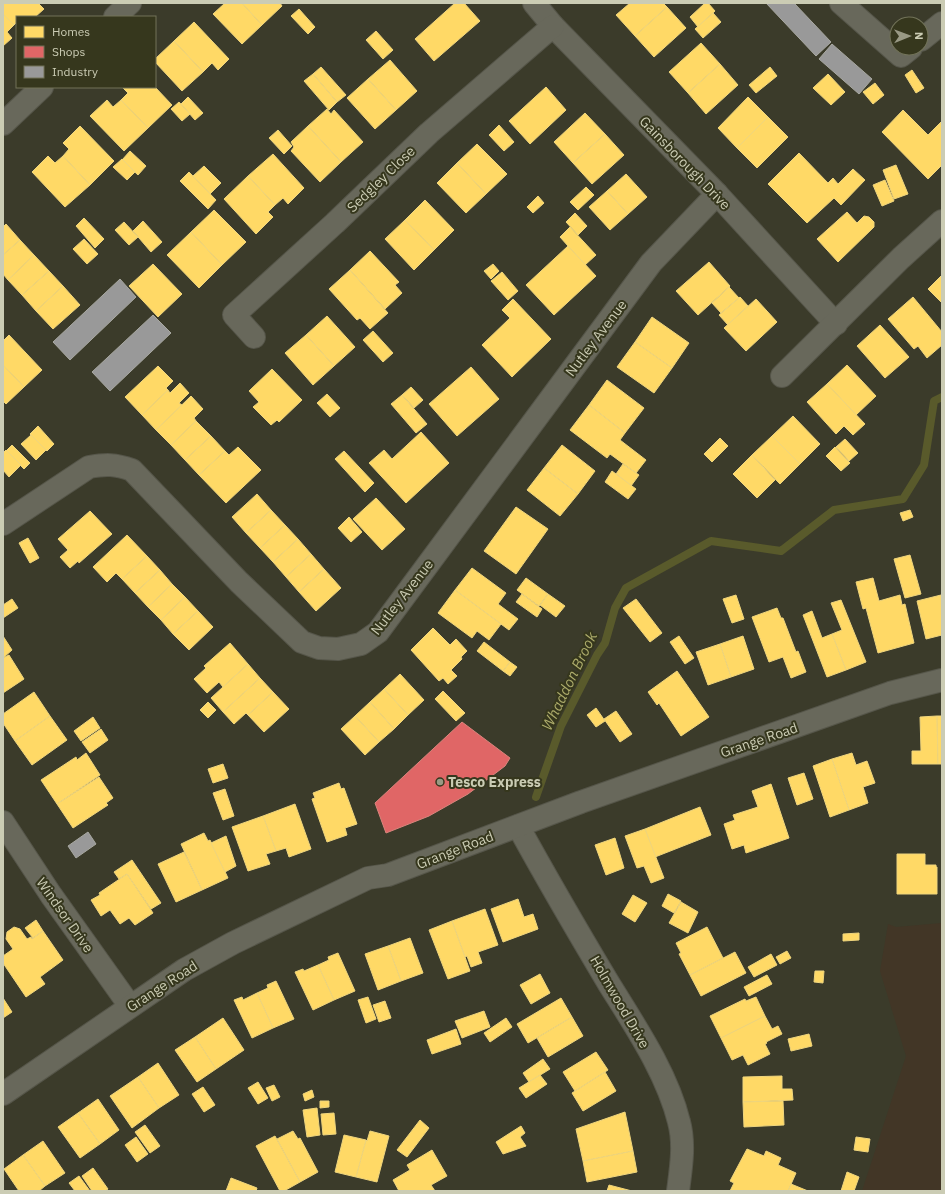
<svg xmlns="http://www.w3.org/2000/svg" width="945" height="1194" viewBox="0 0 945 1194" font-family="'IBM Plex Sans',sans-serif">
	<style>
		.green { fill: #423626 }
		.homes { fill: #ffd966; stroke: #efd57d }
		.shops { fill: #e06666; stroke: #da857d }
		.industry { fill: #999; stroke: #a8a8a1 }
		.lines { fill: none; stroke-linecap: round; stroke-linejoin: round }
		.stream { stroke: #595a2b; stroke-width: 8 }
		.minor-casing { stroke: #56564a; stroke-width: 24 }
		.minor { stroke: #68685b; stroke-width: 22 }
		.poi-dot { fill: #999984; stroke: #36371d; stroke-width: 1.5 }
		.labels { text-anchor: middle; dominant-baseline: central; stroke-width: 4; stroke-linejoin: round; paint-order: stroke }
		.street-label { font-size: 14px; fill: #cbccb4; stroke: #36371d }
		.poi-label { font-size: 14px; font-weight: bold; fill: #cbccb4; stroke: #36371d; text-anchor: start }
		.water-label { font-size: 15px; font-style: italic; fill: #adac6b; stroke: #36371d }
	</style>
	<rect width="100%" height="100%" fill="#3b3b2a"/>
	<polygon class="green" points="942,923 942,1191 862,1191 906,1056 880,971 888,924 896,927"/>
	<g class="homes">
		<polygon points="3,3 38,3 44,9 35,17 17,17 17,22 14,25 3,14"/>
		<polygon points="225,3 242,3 262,25 242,44 213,14"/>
		<polygon points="242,3 280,3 282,6 262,25"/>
		<polygon points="455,3 464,3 480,21 434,61 415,39"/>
		<polygon points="630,3 665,3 664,4 667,7 635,36 616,15"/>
		<polygon points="705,3 708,3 715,11 698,27 690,17"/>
		<polygon points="667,7 686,28 654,57 635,36"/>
		<polygon points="299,9 315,27 308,34 291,16"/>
		<polygon points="713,13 721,22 703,38 695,29"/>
		<polygon points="3,14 14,25 7,32 12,38 3,46"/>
		<polygon points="194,22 229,59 218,70 212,63 203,72 174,41"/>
		<polygon points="376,31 393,50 383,59 366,40"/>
		<polygon points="174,41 203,72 182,91 155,62 155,59"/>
		<polygon points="701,43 720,64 688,93 669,72"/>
		<polygon points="390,60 417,91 396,110 368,79"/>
		<polygon points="720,64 738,85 706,114 688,93"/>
		<polygon points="321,67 346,95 337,102 313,74"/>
		<polygon points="770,67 777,76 756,93 749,85"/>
		<polygon points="912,70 924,88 916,93 905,75"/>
		<polygon points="313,74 337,102 329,110 304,81"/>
		<polygon points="828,74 845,92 831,105 813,88"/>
		<polygon points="368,79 396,110 375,129 347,98"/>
		<polygon points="875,83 884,95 873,104 863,92"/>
		<polygon points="122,87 155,87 172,105 148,128 121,100 128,93"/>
		<polygon points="546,87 566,110 530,144 509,121"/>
		<polygon points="188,97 203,113 195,120 181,104"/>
		<polygon points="748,97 768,117 737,148 718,128"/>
		<polygon points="107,100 113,107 121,100 148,128 124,151 90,116"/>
		<polygon points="179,102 190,114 182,121 171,109"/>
		<polygon points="327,109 331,114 334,110 363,142 341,162 308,126"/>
		<polygon points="903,110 928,135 942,121 942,165 928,179 882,132"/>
		<polygon points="585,113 605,134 573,163 554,142"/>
		<polygon points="768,117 788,137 757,168 737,148"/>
		<polygon points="499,125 514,142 504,151 489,135"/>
		<polygon points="80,126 114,161 90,185 63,156 69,149 63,143"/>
		<polygon points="308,126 341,162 320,182 291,151 294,147 291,142"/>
		<polygon points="278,130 292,146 284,154 269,138"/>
		<polygon points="605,134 624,155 592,184 573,163"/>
		<polygon points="477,144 507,174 486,194 457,163"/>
		<polygon points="130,151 146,166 138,175 122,160"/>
		<polygon points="799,153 828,183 833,178 838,184 853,169 865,180 841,205 834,198 807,223 768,184"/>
		<polygon points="273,154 304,188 288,204 283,198 275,205 248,176"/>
		<polygon points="48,156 55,163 63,156 90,185 65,207 32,172"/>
		<polygon points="122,159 135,172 127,180 113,167"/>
		<polygon points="457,163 486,194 466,213 437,183"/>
		<polygon points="896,165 908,194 894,199 883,170"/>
		<polygon points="204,166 221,183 210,194 193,176"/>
		<polygon points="189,172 216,200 208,209 180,181"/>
		<polygon points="626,174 647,197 628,214 607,191"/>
		<polygon points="248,176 275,205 268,212 273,217 256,234 224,199"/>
		<polygon points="885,180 894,201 882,206 873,185"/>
		<polygon points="586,187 594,195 578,210 570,202"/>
		<polygon points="607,191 628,214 610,230 589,207"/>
		<polygon points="538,196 544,203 533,213 527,207"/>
		<polygon points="425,200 454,230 434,250 405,220"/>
		<polygon points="214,210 246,242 222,265 191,232"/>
		<polygon points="847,212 857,223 864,216 869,217 874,222 874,227 838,262 817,239"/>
		<polygon points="575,213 587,226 578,235 566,222"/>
		<polygon points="84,218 104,239 95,248 76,226"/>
		<polygon points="405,220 434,250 414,270 385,239"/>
		<polygon points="143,221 162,242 151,252 133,231"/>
		<polygon points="124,222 138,237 129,245 115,230"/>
		<polygon points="6,224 20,240 3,255 3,227"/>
		<polygon points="570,227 596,255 585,265 560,237"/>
		<polygon points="191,232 222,265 199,288 167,255"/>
		<polygon points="84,239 98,254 87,264 73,249"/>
		<polygon points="20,240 34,255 8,280 3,274 3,255"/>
		<polygon points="568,246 596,276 554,315 526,285"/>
		<polygon points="370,251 399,282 395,285 402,293 385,309 350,270"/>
		<polygon points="34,255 49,271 22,295 8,280"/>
		<polygon points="709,262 730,286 698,315 676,291"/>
		<polygon points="153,264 182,294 158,317 129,286"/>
		<polygon points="493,264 499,271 491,279 484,271"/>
		<polygon points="350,270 388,313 370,329 360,318 357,320 329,289"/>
		<polygon points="49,271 63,286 36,311 22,295"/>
		<polygon points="502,272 518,291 508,300 491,281"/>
		<polygon points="942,275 942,303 928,289"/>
		<polygon points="63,286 80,305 53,329 36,311"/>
		<polygon points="729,287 739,298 721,313 712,303"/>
		<polygon points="740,297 748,306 728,325 719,315"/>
		<polygon points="913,297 942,332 942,345 927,358 918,346 914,349 888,319"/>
		<polygon points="513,299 551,339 512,377 482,345 510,318 502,310"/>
		<polygon points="756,299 777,322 746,351 724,328"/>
		<polygon points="327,316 355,347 334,366 306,335"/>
		<polygon points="652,317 689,343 672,368 635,342"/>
		<polygon points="880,325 909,357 885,378 857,346"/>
		<polygon points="373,331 393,353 383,362 363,340"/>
		<polygon points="9,335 42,370 24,387 3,365 3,341"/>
		<polygon points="306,335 334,366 313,385 285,353"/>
		<polygon points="635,342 672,368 654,393 617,367"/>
		<polygon points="3,365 24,387 6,404 3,401"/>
		<polygon points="847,365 876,396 856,415 827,384"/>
		<polygon points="158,366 173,381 166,388 168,390 142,415 125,397"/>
		<polygon points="471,367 499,399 457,436 429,404"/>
		<polygon points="272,369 302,400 279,422 277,420 271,425 253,407 259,402 249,391"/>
		<polygon points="607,380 644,408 625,433 589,405"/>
		<polygon points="180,383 189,393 179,403 182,405 156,430 142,415 168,390 170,393"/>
		<polygon points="827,384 865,424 853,435 844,426 836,434 807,402"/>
		<polygon points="411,387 423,400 414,408 402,395"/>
		<polygon points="327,394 340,408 330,417 317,403"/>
		<polygon points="402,395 427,424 416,433 391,404"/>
		<polygon points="191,396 203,409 194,418 196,421 171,445 156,430"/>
		<polygon points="589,405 625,433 620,440 646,460 636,473 610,454 607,458 570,430"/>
		<polygon points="793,416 820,444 800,464 772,436"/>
		<polygon points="196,421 211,436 185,460 171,445"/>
		<polygon points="38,426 54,444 47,451 30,434"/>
		<polygon points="421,432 449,463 406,503 369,463 384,450 392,459"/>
		<polygon points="31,435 46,450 36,460 21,444"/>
		<polygon points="211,436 225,451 199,475 185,460"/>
		<polygon points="772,436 800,464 780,484 752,455"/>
		<polygon points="720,438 728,446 712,462 704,454"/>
		<polygon points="845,439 858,453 849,461 836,447"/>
		<polygon points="12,445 30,463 24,469 6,451"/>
		<polygon points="562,445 595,471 578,494 544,468"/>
		<polygon points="238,447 261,470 226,503 199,475 225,451 229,455"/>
		<polygon points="835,447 850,463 841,471 826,456"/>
		<polygon points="6,450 21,465 9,477 3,470 3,453"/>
		<polygon points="344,451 374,483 365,492 335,459"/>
		<polygon points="752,455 775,480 757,498 733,474"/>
		<polygon points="623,464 639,475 631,486 616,474"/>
		<polygon points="544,468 578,494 560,516 527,490"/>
		<polygon points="612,471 636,489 628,499 605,482"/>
		<polygon points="257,494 271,510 246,533 232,517"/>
		<polygon points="376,498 405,529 382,550 353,519"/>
		<polygon points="516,507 548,529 516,574 484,551"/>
		<polygon points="271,510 285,525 260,548 246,533"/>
		<polygon points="910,510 913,517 903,521 900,513"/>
		<polygon points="90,511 112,534 79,563 78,561 70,568 60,557 68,550 58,539"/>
		<polygon points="349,517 362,532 351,542 338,528"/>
		<polygon points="285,525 298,539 273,562 260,548"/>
		<polygon points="127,535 147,556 122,579 116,573 107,582 93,567"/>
		<polygon points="28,538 39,558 30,563 19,543"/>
		<polygon points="298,539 311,554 286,577 273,562"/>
		<polygon points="311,554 324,569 299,592 286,577"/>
		<polygon points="910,555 921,594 905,598 894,559"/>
		<polygon points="147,556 160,570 135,593 122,579"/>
		<polygon points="472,568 506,593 498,604 518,619 509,630 455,590"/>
		<polygon points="324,569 341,588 316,611 299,592"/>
		<polygon points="160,570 172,584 148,607 135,593"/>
		<polygon points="526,578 548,594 539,606 517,590"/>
		<polygon points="873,578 879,601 900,595 902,605 905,604 914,643 878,653 866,608 863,609 856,582"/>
		<polygon points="172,584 185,597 161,620 148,607"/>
		<polygon points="455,590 501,624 489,640 477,631 472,638 438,613"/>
		<polygon points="522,594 542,609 537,617 516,602"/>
		<polygon points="548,594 565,606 556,617 540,605"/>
		<polygon points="736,595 744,619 732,623 723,599"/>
		<polygon points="941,595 942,635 926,639 917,601"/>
		<polygon points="185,597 198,611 173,634 161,620"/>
		<polygon points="12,599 18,608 3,618 3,605"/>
		<polygon points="636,599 662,633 650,642 623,608"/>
		<polygon points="841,600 866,662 846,670 832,634 842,630 831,603"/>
		<polygon points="777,608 781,618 783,618 796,652 798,651 806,672 791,678 783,657 769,662 752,617"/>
		<polygon points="198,611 213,627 189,650 173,634"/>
		<polygon points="812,611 822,638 832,634 846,670 827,677 803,615"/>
		<polygon points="433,628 450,645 456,639 467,651 461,657 462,659 451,670 457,676 448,684 443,678 439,681 411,650"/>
		<polygon points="3,636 12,650 3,658"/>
		<polygon points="679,636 694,658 685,664 670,642"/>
		<polygon points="743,636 754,669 731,677 720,644"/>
		<polygon points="484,642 510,662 503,671 477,651"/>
		<polygon points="230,643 248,664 223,687 219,682 207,693 194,679 206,668 204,666"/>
		<polygon points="720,644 731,677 708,685 696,652"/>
		<polygon points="9,655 24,679 3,693 3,658"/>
		<polygon points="510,662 517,667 510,676 503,671"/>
		<polygon points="248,664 260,678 223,712 211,698"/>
		<polygon points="677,671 709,717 681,736 659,703 657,705 648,692"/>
		<polygon points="400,674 424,700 408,715 384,689"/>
		<polygon points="260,678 273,692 248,715 246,713 234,724 223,712"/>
		<polygon points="384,689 408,715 394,729 370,702"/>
		<polygon points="443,691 465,713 456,721 435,699"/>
		<polygon points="34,692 50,716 15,741 3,723 3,714"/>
		<polygon points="273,692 289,709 264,732 248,715"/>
		<polygon points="208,702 216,710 208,718 200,710"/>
		<polygon points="370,702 394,729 379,742 355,716"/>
		<polygon points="596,708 605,721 596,727 587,715"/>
		<polygon points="616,711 632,734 620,742 604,719"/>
		<polygon points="50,716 67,740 32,765 15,741"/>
		<polygon points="355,716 379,742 365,755 341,729"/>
		<polygon points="937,716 938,764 912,764 912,751 921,751 920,717"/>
		<polygon points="937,716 942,716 942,764 938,764"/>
		<polygon points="93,717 100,728 81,741 74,731"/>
		<polygon points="101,729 108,740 90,753 82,742"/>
		<polygon points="86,753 100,775 57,804 41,780 76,757 77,760"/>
		<polygon points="852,753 856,765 867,761 875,783 863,787 868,803 849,810 832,759"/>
		<polygon points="832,759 849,810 830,817 813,766"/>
		<polygon points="223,764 228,778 213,783 208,769"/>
		<polygon points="804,773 813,799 797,805 788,778"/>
		<polygon points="99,777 113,798 106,803 108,805 73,828 57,804"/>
		<polygon points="339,783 341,789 344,788 357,824 345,828 347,835 327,842 312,799 315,798 313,793"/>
		<polygon points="771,784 789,838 746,853 744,845 732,849 724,824 735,820 733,815 758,807 752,791"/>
		<polygon points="225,789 234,816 223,820 213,793"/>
		<polygon points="295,804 311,849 289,857 286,848 276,851 263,816"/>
		<polygon points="700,807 711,835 655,857 645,829"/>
		<polygon points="263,816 276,851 266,854 270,864 248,871 232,827"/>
		<polygon points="645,829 664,878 651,883 644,866 637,868 625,836"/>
		<polygon points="204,833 208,841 210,840 228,878 202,890 181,844"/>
		<polygon points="226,836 236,866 225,872 211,843"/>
		<polygon points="615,838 624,868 606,875 595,845"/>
		<polygon points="184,852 202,890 176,902 158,864"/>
		<polygon points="897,854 925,854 925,865 936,865 936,867 937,867 937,894 897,894"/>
		<polygon points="132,860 161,903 151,909 127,874 119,879 114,872"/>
		<polygon points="127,874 153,913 135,925 129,918 120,924 110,910 101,916 91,900 100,895 99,893"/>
		<polygon points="668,894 681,901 674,913 662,906"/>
		<polygon points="633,895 647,903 635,922 622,914"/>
		<polygon points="518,899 524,917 533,914 538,929 503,942 491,909"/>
		<polygon points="681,902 698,912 688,933 669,923"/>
		<polygon points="485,909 498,945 478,952 482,963 471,967 467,956 465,957 452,921"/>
		<polygon points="36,920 43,931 33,938 25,928"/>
		<polygon points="452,921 470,971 448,979 429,930"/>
		<polygon points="14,927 20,929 27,939 31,937 32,939 43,931 63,960 40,977 45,984 26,997 3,963 3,956 13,949 6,939 7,932"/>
		<polygon points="707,927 723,958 690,975 679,954 681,953 676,943"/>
		<polygon points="859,933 859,940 843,941 843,934"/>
		<polygon points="410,938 423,973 401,981 388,946"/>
		<polygon points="388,946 401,981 378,990 365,954"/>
		<polygon points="787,951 791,958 780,964 776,957"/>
		<polygon points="735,952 746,973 701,996 690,975"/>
		<polygon points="338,953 355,991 334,1000 318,965 329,960 328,957"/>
		<polygon points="771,954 777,965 754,977 748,967"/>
		<polygon points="318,965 334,1000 313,1010 295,972 303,969 304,971"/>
		<polygon points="815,971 824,971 823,983 814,982"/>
		<polygon points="540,974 550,993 531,1004 520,985"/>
		<polygon points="767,975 772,984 749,996 744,987"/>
		<polygon points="276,981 294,1019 273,1028 257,993 268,988 267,985"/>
		<polygon points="257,993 273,1028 252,1038 234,1000 242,997 243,1000"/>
		<polygon points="368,997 376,1019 366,1023 358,1000"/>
		<polygon points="756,997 765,1016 721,1038 710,1016 745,999 746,1001"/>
		<polygon points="3,998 12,1012 3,1018"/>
		<polygon points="561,998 572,1017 528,1043 517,1024"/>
		<polygon points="385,1001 391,1018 379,1022 373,1005"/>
		<polygon points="484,1011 490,1027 462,1038 455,1021"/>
		<polygon points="765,1016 772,1029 778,1026 782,1034 766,1042 767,1043 765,1044 770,1054 748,1065 743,1055 732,1060 721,1038"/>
		<polygon points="572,1017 583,1036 548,1057 537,1038"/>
		<polygon points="223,1018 244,1050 216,1069 195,1037"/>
		<polygon points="506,1018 512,1027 490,1042 484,1033"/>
		<polygon points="456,1029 461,1044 432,1054 427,1040"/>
		<polygon points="809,1034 812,1046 791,1051 788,1039"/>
		<polygon points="195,1037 216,1069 197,1082 175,1050"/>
		<polygon points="596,1052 608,1070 575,1091 563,1072"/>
		<polygon points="543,1059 550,1069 529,1082 523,1073"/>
		<polygon points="158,1063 179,1095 159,1108 138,1077"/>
		<polygon points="605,1072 616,1091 583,1111 572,1093"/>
		<polygon points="540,1075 547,1084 526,1098 519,1088"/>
		<polygon points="782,1076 782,1089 792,1089 793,1100 743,1102 743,1077"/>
		<polygon points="138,1077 159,1108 132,1128 110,1096"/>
		<polygon points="258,1082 268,1098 258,1104 248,1088"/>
		<polygon points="274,1085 280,1097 272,1101 266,1088"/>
		<polygon points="203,1087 215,1105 204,1112 192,1094"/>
		<polygon points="312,1090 314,1097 305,1101 303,1094"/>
		<polygon points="98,1099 119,1130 100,1144 78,1113"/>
		<polygon points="320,1101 329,1101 329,1107 320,1108"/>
		<polygon points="783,1101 784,1125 744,1127 743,1102"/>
		<polygon points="317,1108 320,1135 307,1137 303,1110"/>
		<polygon points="625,1112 633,1151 583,1161 576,1129"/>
		<polygon points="78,1113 100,1144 80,1158 58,1127"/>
		<polygon points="334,1113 336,1134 323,1135 321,1114"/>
		<polygon points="420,1120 429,1128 407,1157 397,1150"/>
		<polygon points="145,1125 160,1146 150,1153 135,1132"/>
		<polygon points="521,1126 525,1133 520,1137 526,1146 503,1154 496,1142"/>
		<polygon points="293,1131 298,1139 300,1138 318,1172 300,1182 277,1139"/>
		<polygon points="370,1131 389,1136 377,1182 356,1177 366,1140 367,1141"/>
		<polygon points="344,1135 366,1140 356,1177 335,1172"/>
		<polygon points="275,1136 300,1182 284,1191 280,1191 256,1146"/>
		<polygon points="136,1137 148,1154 137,1162 125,1145"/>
		<polygon points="856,1137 870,1139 868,1152 854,1150"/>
		<polygon points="43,1141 65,1173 45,1186 23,1155"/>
		<polygon points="747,1149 764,1156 766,1151 781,1158 778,1165 796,1173 788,1191 730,1191 734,1183 730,1181"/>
		<polygon points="432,1150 447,1176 431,1185 435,1191 399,1191 393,1180 410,1170 407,1165"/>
		<polygon points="633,1151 637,1172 587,1182 583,1161"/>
		<polygon points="23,1155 45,1186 39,1191 19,1191 4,1169"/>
		<polygon points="93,1168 108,1189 105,1191 92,1191 82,1176"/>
		<polygon points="847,1172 859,1177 854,1191 841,1191"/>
		<polygon points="79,1176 90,1191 75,1191 69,1183"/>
		<polygon points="231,1178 257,1188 256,1191 226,1191"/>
		<polygon points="791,1184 808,1191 788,1191"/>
		<polygon points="609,1185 632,1191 607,1191"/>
	</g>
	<polygon class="shops" points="462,722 510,758 505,766 468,794 429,816 386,833 375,803"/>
	<g class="industry">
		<polygon points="766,3 794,3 831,42 816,56"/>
		<polygon points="832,44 872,79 859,94 819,59"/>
		<polygon points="120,279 136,297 70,360 53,342"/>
		<polygon points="153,315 171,333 110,391 92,372"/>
		<polygon points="88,832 96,844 76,858 68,846"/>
	</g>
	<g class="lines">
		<polyline class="stream" points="536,797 561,726 597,655 605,643 615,608 626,588 711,541 781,551 834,510 903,499 924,465 934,401 942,397"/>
		<defs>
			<g id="minor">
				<polyline points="534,3 553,26 717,194 836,324"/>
				<polyline points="841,3 901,56 911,48"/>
				<polyline points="115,17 130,3"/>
				<polyline points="921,40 942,23"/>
				<polyline points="3,124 42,87"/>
				<polyline points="254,337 234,315 335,223 429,133 553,26"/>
				<polyline points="782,376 901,258 942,221"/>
				<path d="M3 524 89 467C106 464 115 464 132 470L239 582 302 642 319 648 338 649 361 644 378 632 651 263 717 194"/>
				<polyline points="3,822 51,895 130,1006"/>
				<path d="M518 826C547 879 578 932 609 984 635 1026 667 1073 679 1122 685 1144 681 1168 678 1191"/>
				<polyline points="3,1094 184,970 233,943 368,878 388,875 581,802 890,693 942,680"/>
			</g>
		</defs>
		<use href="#minor" class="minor-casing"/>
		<use href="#minor" class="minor"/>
	</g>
	<circle class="poi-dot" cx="440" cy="782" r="4"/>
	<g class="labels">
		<g class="street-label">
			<text transform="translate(685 163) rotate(46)">Gainsborough Drive</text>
			<text transform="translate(381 179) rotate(-44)">Sedgley Close</text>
			<text transform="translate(596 338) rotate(-53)">Nutley Avenue</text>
			<text transform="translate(402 597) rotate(-52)">Nutley Avenue</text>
			<text transform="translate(759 740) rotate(-19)">Grange Road</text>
			<text transform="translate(455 850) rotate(-21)">Grange Road</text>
			<text transform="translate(65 915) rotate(55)">Windsor Drive</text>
			<text transform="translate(162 986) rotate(-33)">Grange Road</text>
			<text transform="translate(620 1002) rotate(60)">Holmwood Drive</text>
		</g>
		<g class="poi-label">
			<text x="448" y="782">Tesco Express</text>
		</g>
		<g class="water-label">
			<text transform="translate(569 681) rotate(-64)">Whaddon Brook</text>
		</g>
	</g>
	<rect width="945" height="1194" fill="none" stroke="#cbccb4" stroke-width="8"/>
	<rect x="16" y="16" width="140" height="72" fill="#36371d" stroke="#727359"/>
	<rect x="24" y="26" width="20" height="12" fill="#ffd966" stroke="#727359"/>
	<text x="52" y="36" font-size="12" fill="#cbccb4">Homes</text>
	<rect x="24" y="46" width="20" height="12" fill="#e06666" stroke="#727359"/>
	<text x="52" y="56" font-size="12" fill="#cbccb4">Shops</text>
	<rect x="24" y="66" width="20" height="12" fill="#999999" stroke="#727359"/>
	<text x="52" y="76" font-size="12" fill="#cbccb4">Industry</text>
	<g transform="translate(909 36) rotate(89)"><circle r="19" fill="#36371d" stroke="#727359"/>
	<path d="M0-3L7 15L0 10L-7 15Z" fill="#999984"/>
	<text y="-6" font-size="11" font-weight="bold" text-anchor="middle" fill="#cbccb4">N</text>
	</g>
</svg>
